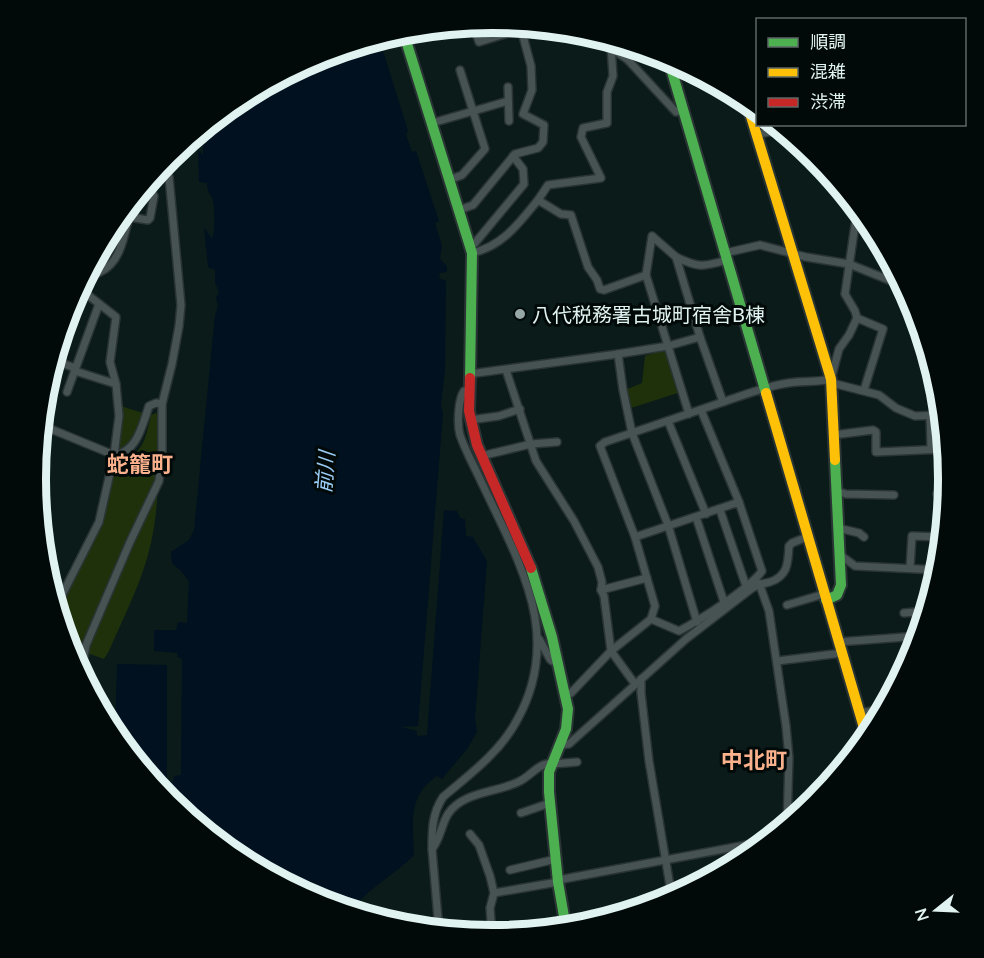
<svg xmlns="http://www.w3.org/2000/svg" width="984" height="958" viewBox="0 0 984 958" font-family="Lato,'Noto Sans JP',sans-serif">
	<style>
		.green { fill: #1e310b }
		.water { fill: #01111f }
		.lines { fill: none; stroke-linecap: round; stroke-linejoin: round }
		.street-casing { stroke: #2a3434; stroke-width: 10 }
		.fast-casing { stroke: #2a3434; stroke-width: 14 }
		.slow-casing { stroke: #2a3434; stroke-width: 14 }
		.jam-casing { stroke: #2a3434; stroke-width: 14 }
		.street { stroke: #465352; stroke-width: 7 }
		.fast { stroke: #4caf50; stroke-width: 10 }
		.slow { stroke: #ffc107; stroke-width: 10 }
		.jam { stroke: #c62828; stroke-width: 10 }
		.poi-dot { fill: #96a7a6; stroke: #010a09; stroke-width: 2 }
		.labels { text-anchor: middle; dominant-baseline: central; stroke-width: 6; stroke-linejoin: round; paint-order: stroke }
		.poi-label { font-size: 20px; fill: #e1f3f1; stroke: #010a09; text-anchor: start }
		.water-label { font-size: 21px; font-style: italic; fill: #9accf5; stroke: #010a09 }
		.quarter-label { font-size: 22px; font-weight: bold; fill: #fcb18d; stroke: #010a09 }
		.rim { fill: none; stroke: #e1f3f1; stroke-width: 8 }
	</style>
	<rect width="100%" height="100%" fill="#0a1b1a"/>
	<g class="green">
		<polygon points="666,349 681,392 631,408 625,390 642,383 645,356"/>
		<polygon points="121,406 146,414 136,441 114,455"/>
		<path d="M156 413 159 415C159 458 160 501 151 543 143 580 124 616 109 651L104 659 87 653 83 678 70 653 58 614 63 598 102 520 113 470C119 462 125 460 133 455 146 445 147 430 151 415Z"/>
	</g>
	<path class="water" d="M379 38 408 131 406 134 412 152 416 151 439 221 435 223 442 246 440 259 447 266V272L440 273 439 278 446 281 445 370 441 406 443 413 418 726 401 727 417 731V736L427 735 444 510 457 511 460 518 465 519 466 536 473 537 487 561 475 719 477 732 467 749 442 779 437 776C407 796 413 824 414 855 395 875 367 888 352 911L317 901 238 858 169 802 115 736 117 664 167 665V781L173 782 174 776 181 775 182 659 177 657 178 653 154 651V630H176L178 622 187 623 189 581 180 570 172 563 171 552 189 540 194 530 215 315 218 306 216 298 219 292 215 282V270L208 267 204 227 212 239C215 231 215 210 213 201 212 194 207 194 207 183L199 182 198 150 203 155V145L207 143V125L239 99 318 57Z"/>
	<g class="lines">
		<defs>
			<g id="street">
				<polyline points="473,24 479,42 521,29"/>
				<polyline points="591,34 628,60 676,112 683,109"/>
				<polyline points="508,87 509,121"/>
				<polyline points="432,123 508,101"/>
				<polyline points="756,135 782,129"/>
				<polyline points="449,180 462,175 485,149 460,70"/>
				<polyline points="538,200 548,185 601,178 581,137 583,128 607,123 607,92 613,76 611,47"/>
				<polyline points="459,210 473,205 515,154 538,148 543,142 544,125 523,114 532,90 531,66 520,25"/>
				<polyline points="129,217 148,220 150,218 154,196 152,193 140,191"/>
				<polyline points="111,244 112,226"/>
				<polyline points="470,246 475,243 524,184 523,169 513,156"/>
				<path d="M472 253C503 246 519 223 538 200L561 214 571 215 588 267 597 280 600 289 604 290 646 275"/>
				<polyline points="725,253 760,245 806,257 849,264 904,286"/>
				<path d="M676 257C699 268 703 267 727 260"/>
				<path d="M86 275C90 274 96 274 100 272 127 260 124 219 136 197"/>
				<polyline points="79,288 116,317 110,362 116,384"/>
				<polyline points="857,318 883,329 864,390"/>
				<polyline points="53,360 75,368"/>
				<polyline points="506,370 536,461 574,521 598,567 602,582 601,590"/>
				<polyline points="469,374 618,354"/>
				<polyline points="831,379 839,349 849,335 857,318 855,311 845,294 855,225 862,214"/>
				<polyline points="67,392 99,304"/>
				<path d="M723 402C747 394 772 384 797 382 809 381 819 382 831 379L836 384 879 395 896 408 915 416 942 415"/>
				<polyline points="701,410 739,502"/>
				<polyline points="930,415 931,449"/>
				<polyline points="470,420 499,416 520,409"/>
				<polyline points="668,421 706,514"/>
				<path d="M41 425 114 455C137 452 142 426 149 406L156 403 162 404"/>
				<polyline points="833,435 873,430 876,432 876,452 946,449"/>
				<polyline points="481,456 531,444 557,442"/>
				<polyline points="836,491 846,494 894,495"/>
				<polyline points="937,494 947,494"/>
				<polyline points="720,510 746,586"/>
				<polyline points="696,517 724,602"/>
				<polyline points="838,528 859,533 864,537"/>
				<path d="M635 537 739 502 762 571C749 589 700 620 679 631L651 619"/>
				<polyline points="839,554 855,566 939,570"/>
				<polyline points="910,568 912,536 943,537"/>
				<polyline points="759,583 769,611 786,726 789,758 787,825"/>
				<polyline points="787,605 824,594"/>
				<polyline points="57,610 60,599 99,522 114,455 119,416 116,384 75,371"/>
				<polyline points="904,613 927,611"/>
				<polyline points="697,622 668,525 632,433 623,390 618,354 668,346 700,337"/>
				<polyline points="539,639 550,659 552,661 557,660"/>
				<polyline points="838,642 919,636"/>
				<polyline points="777,661 842,653"/>
				<polyline points="81,673 86,645 130,542 159,481 162,451 162,404 172,364 179,326 181,305 169,177 163,164"/>
				<polyline points="641,679 641,693 649,761 672,898"/>
				<polyline points="635,684 611,651 604,596 601,590 647,578"/>
				<polyline points="566,695 571,693 611,651 651,619 655,606 635,537 600,446 605,442 723,402 700,337 676,257 652,236 646,275 689,414"/>
				<polyline points="860,713 884,709"/>
				<path d="M560 745 569 744 686 639 751 589C758 584 762 584 770 582 788 576 788 563 789 546L792 543 807 537"/>
				<polyline points="552,764 577,762"/>
				<polyline points="521,813 550,803"/>
				<polyline points="470,834 479,845 490,876 494,893 490,908 492,935"/>
				<path d="M432 849C432 829 432 814 443 797 469 775 499 753 516 722 535 689 541 655 535 617 527 570 499 520 479 477 473 464 465 450 460 435 457 424 458 400 464 391L469 390"/>
				<polyline points="510,870 556,859"/>
				<polyline points="558,880 767,841"/>
				<polyline points="494,893 558,882"/>
				<path d="M439 930 432 849C441 838 441 825 448 814 463 791 498 793 520 781 532 775 538 763 553 763"/>
			</g>
			<g id="fast">
				<polyline points="403,31 472,253 470,378"/>
				<polyline points="668,58 766,393"/>
				<polyline points="531,568 552,637 568,709 566,729 549,772 549,792 558,882 566,928"/>
				<polyline points="826,600 837,595 841,585 835,460"/>
			</g>
			<g id="slow">
				<polyline points="746,100 831,379 835,460"/>
				<polyline points="766,393 867,738"/>
			</g>
			<polyline id="jam" points="470,378 469,411 477,445 531,568"/>
		</defs>
		<use href="#street" class="street-casing"/>
		<use href="#fast" class="fast-casing"/>
		<use href="#slow" class="slow-casing"/>
		<use href="#jam" class="jam-casing"/>
		<use href="#street" class="street"/>
		<use href="#fast" class="fast"/>
		<use href="#slow" class="slow"/>
		<use href="#jam" class="jam"/>
	</g>
	<circle class="poi-dot" cx="520" cy="314" r="6"/>
	<g class="labels">
		<g class="poi-label">
			<text x="532" y="314">八代税務署古城町宿舎B棟</text>
		</g>
		<g class="water-label">
			<text transform="translate(324 472) rotate(-85)">前川</text>
		</g>
		<g class="quarter-label">
			<text x="140" y="463">蛇籠町</text>
			<text x="754" y="759">中北町</text>
		</g>
	</g>
	<path d="M0 0H984V958H0ZM46 479a446 446 0 1 1 892 0a446 446 0 1 1-892 0Z" fill="#010a09" fill-rule="evenodd"/>
	<path class="rim" d="M46 479a446 446 0 1 1 892 0a446 446 0 1 1-892 0Z"/>
	<rect x="756" y="18" width="210" height="108" fill="#010a09" stroke="#5b6766" stroke-width="1.5"/>
	<rect x="768" y="38" width="30" height="9" fill="#4caf50" stroke="#5b6766" stroke-width="1.5"/>
	<text x="810" y="48" font-size="18" fill="#e1f3f1">順調</text>
	<rect x="768" y="68" width="30" height="9" fill="#ffc107" stroke="#5b6766" stroke-width="1.5"/>
	<text x="810" y="78" font-size="18" fill="#e1f3f1">混雑</text>
	<rect x="768" y="98" width="30" height="9" fill="#c62828" stroke="#5b6766" stroke-width="1.5"/>
	<text x="810" y="108" font-size="18" fill="#e1f3f1">渋滞</text>
	<g transform="translate(936 910) rotate(252)" stroke="#010a09" stroke-width="4.5" paint-order="stroke">
	<path d="M0-4.5L10 22L0 15L-10 22Z" fill="#e1f3f1"/>
	<text y="-9" font-size="16" font-weight="bold" text-anchor="middle" fill="#e1f3f1">N</text>
	</g>
</svg>
